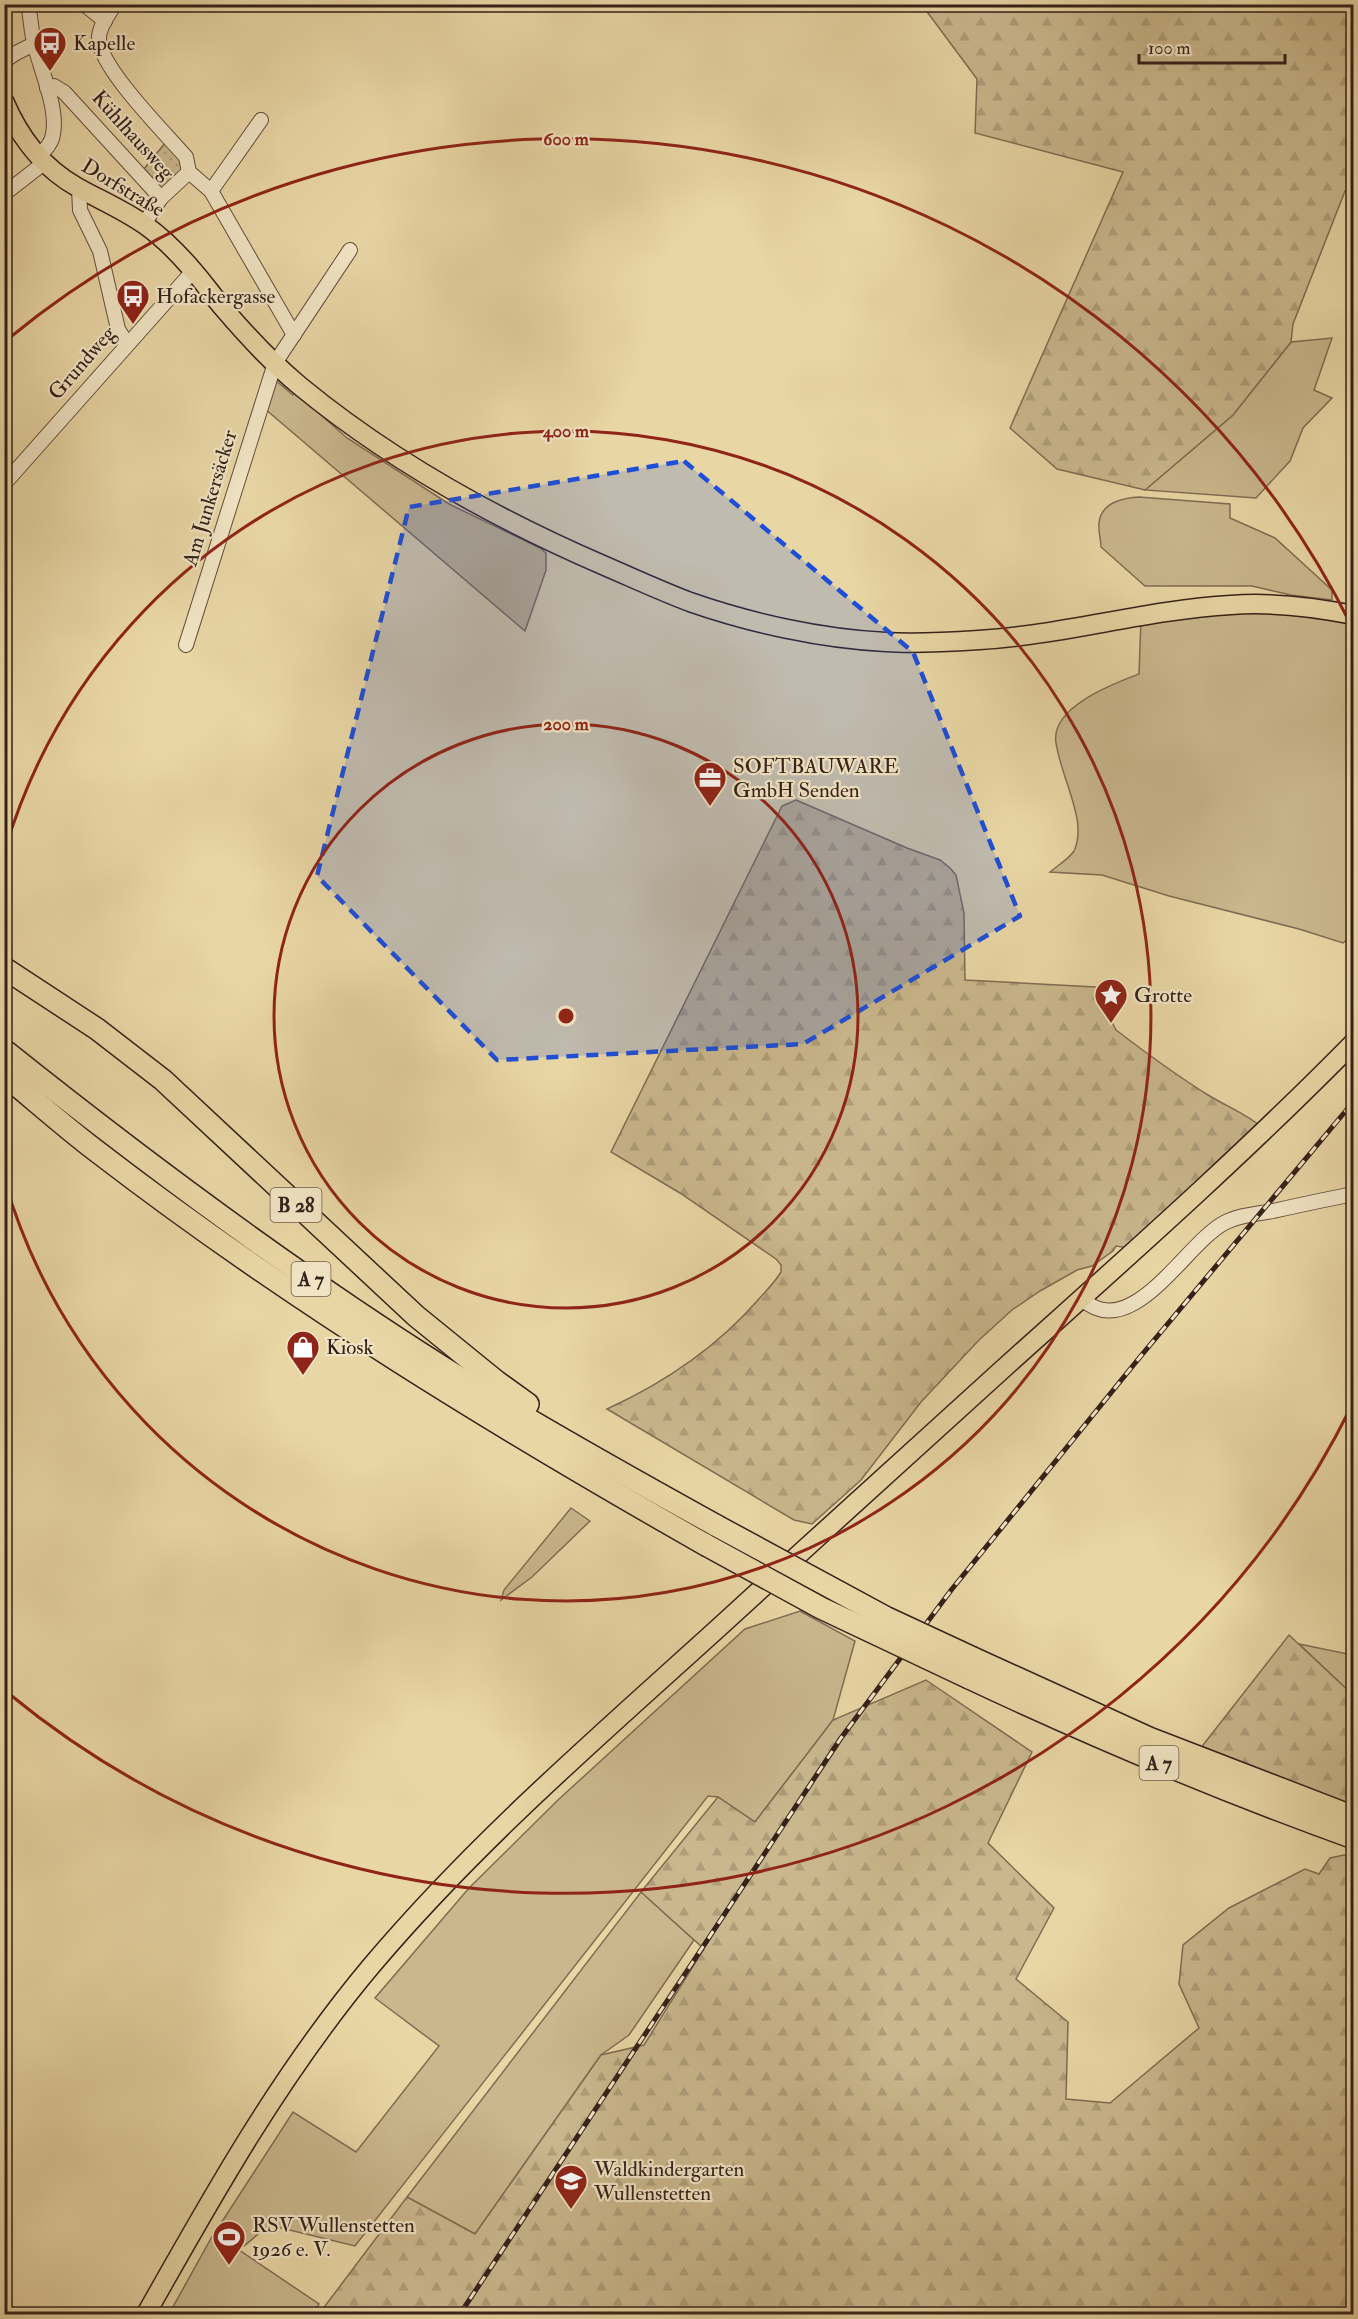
<svg xmlns="http://www.w3.org/2000/svg" width="1358" height="2319" viewBox="0 0 1358 2319" font-family="'IM FELL Double Pica',serif">
	<style>
		.grass { fill: #cab78d; stroke: #806c53; stroke-width: 1.5 }
		.forest { fill: url(#forest-firs); stroke: #806c53; stroke-width: 1.5 }
		.park { fill: url(#park-dots); stroke: #806c53; stroke-width: 1.5 }
		.lines { fill: none; stroke-linecap: round; stroke-linejoin: round }
		.minor-casing { stroke: #624e3c; stroke-width: 16 }
		.major-casing { stroke: #352119; stroke-width: 21 }
		.highway-casing { stroke: #352119; stroke-width: 24 }
		.minor { stroke: #f1e4c4; stroke-width: 14 }
		.major { stroke: #e9d6a5; stroke-width: 18 }
		.highway { stroke: #e9d6a5; stroke-width: 21 }
		.rail-casing { stroke: #352119; stroke-width: 5 }
		.rail { stroke: #f1e4c4; stroke-width: 3; stroke-dasharray: 9; stroke-linecap: butt }
		.highway-bridge-casing { stroke: #352119; stroke-width: 24; stroke-linecap: butt }
		.highway-bridge { stroke: #e9d6a5; stroke-width: 21 }
		.marked { fill: #1d4ed8; fill-opacity: 0.2; stroke: #1d4ed8; stroke-width: 4.5; stroke-dasharray: 12 8; stroke-linejoin: round }
		.ring { fill: none; stroke: #8f2418; stroke-width: 3 }
		.labels { text-anchor: middle; dominant-baseline: central; stroke-width: 4.5; stroke-linejoin: round; paint-order: stroke }
		.shield { fill: #f1e4c4; stroke: #6d5c4c; stroke-width: 1.5 }
		.shield-label { font-size: 20px; font-weight: bold; fill: #352119 }
		.poi-label { font-size: 21px; fill: #352119; stroke: #f1e4c4; text-anchor: start }
		.street-label { font-size: 21px; fill: #352119; stroke: #f1e4c4 }
		.centre { fill: #8f2418; stroke: #f1e4c4; stroke-width: 3 }
		.ring-label { font-size: 18px; text-anchor: middle; font-weight: bold; fill: #8f2418; stroke: #f1e4c4; stroke-width: 4.5; stroke-linejoin: round; paint-order: stroke }
	</style>
	<defs>
		<pattern id="forest-firs" width="22" height="20" patternUnits="userSpaceOnUse" patternTransform="scale(1.5)"><rect width="22" height="20" fill="#cab78d"/><path d="M5 1l3.5 6h-7zM16 11l3.5 6h-7z" fill="#ae9d79"/></pattern>
		<pattern id="park-dots" width="8" height="8" patternUnits="userSpaceOnUse" patternTransform="scale(1.5)"><rect width="8" height="8" fill="#cab78d"/><path d="M2 2h.1M6 6h.1" fill="none" stroke="#ae9d79" stroke-width="1.8" stroke-linecap="round"/></pattern>
	</defs>
	<rect width="100%" height="100%" fill="#e9d6a5"/>
	<filter id="stains"><feTurbulence type="fractalNoise" baseFrequency=".00333" numOctaves="4"/><feColorMatrix values="0 0 0 0 .2 0 0 0 0 .09 0 0 0 0 .02 0 0 0 .5 -.17"/></filter>
	<radialGradient id="worn" r=".72"><stop offset=".6" stop-color="#630" stop-opacity="0"/><stop offset="1" stop-color="#630" stop-opacity=".3"/></radialGradient>
	<g class="grass">
		<polygon points="1332,338 1314,390 1332,398 1303,428 1290,461 1256,498 1145,490 1233,415 1291,342"/>
		<polygon points="275,380 293,395 295,392 347,438 449,504 540,548 546,553 546,570 525,631 264,408"/>
		<path d="M1139 497 1230 504V518L1275 538 1332 590V600L1291 595 1252 586H1145L1101 547C1101 540 1098 531 1099 523 1101 503 1122 498 1139 497Z"/>
		<path d="M1232 606 1353 617 1354 933 1343 943 1299 929 1169 896 1102 875 1050 872C1057 866 1069 859 1074 851 1079 841 1079 824 1076 814 1071 790 1060 768 1056 743 1050 707 1113 684 1139 674L1141 618Z"/>
		<polygon points="571,1508 590,1521 532,1577 501,1600 504,1590"/>
		<polygon points="800,1611 855,1641 833,1720 755,1822 718,1797 708,1796 355,2246 269,2225 244,2246 216,2231 293,2112 356,2152 439,2046 375,1998 469,1888 558,1800 745,1629"/>
		<polygon points="1299,1644 1353,1655 1353,1695"/>
		<polygon points="641,1892 694,1940 629,2035 601,2055 475,2234 407,2197"/>
		<polygon points="214,2233 319,2304 313,2314 169,2314"/>
	</g>
	<g class="forest">
		<polygon points="922,5 1353,5 1353,191 1345,191 1293,324 1291,342 1233,415 1145,490 1057,469 1010,428 1123,172 975,133 977,79"/>
		<path d="M796 800 907 848 940 860 950 868 956 875 964 913 965 980 1114 988 1117 992 1112 1022 1116 1030C1146 1053 1176 1075 1208 1095 1229 1108 1246 1113 1264 1129L1135 1249 1116 1246 1113 1251 1092 1266 1077 1270 1040 1291 1012 1310 979 1340 921 1402 861 1480 812 1524 794 1520 607 1409C664 1383 716 1348 758 1300 766 1291 775 1282 781 1272V1265L776 1259 680 1193 611 1152 782 806Z"/>
		<polygon points="1289,1635 1353,1695 1353,1806 1200,1749"/>
		<polygon points="926,1680 1032,1752 988,1843 1054,1908 1016,1979 1068,2022 1066,2099 1110,2103 1199,2028 1179,1984 1183,1945 1229,1908 1305,1869 1319,1874 1330,1858 1344,1855 1353,1859 1353,2314 319,2314 407,2197 475,2234 601,2055 644,2045 704,1949 641,1892 718,1797 755,1822 833,1720"/>
	</g>
	<polygon class="park" points="166,142 180,157 183,165 181,172 160,191 143,170"/>
	<g class="lines">
		<defs>
			<g id="minor">
				<path d="M28 4C31 18 31 33 35 46 41 71 58 108 53 134 52 143 45 150 38 157"/>
				<polyline points="84,4 105,21"/>
				<path d="M115 4C109 14 99 26 99 38 98 66 166 134 186 157L189 172 211 191 294 335"/>
				<polyline points="4,61 16,53 34,44"/>
				<polyline points="47,88 54,86 64,92 161,198 144,224"/>
				<polyline points="79,188 80,210 100,251 118,329 127,344"/>
				<polyline points="211,191 261,120"/>
				<polyline points="4,194 44,163"/>
				<polyline points="161,198 189,172"/>
				<polyline points="4,484 194,270"/>
				<polyline points="186,645 275,363 350,250"/>
				<path d="M1082 1299C1132 1344 1185 1244 1224 1223 1239 1215 1257 1214 1273 1211 1300 1205 1327 1199 1354 1194"/>
			</g>
			<g id="major">
				<path d="M4 101C20 138 42 167 77 187 100 200 124 210 145 225 162 237 176 251 190 267 202 280 212 295 224 309 247 336 272 363 300 386 391 461 496 519 605 566 633 578 661 591 690 602 750 623 822 639 886 642 917 644 948 642 979 640 1063 635 1146 610 1231 605 1271 602 1314 607 1354 615"/>
				<path d="M146 2314C214 2193 282 2072 372 1965 475 1843 597 1738 715 1631 811 1543 907 1456 1004 1368 1122 1262 1242 1156 1354 1042"/>
			</g>
			<g id="highway">
				<polyline points="4,968 97,1029 163,1080 416,1316 496,1381 528,1404"/>
				<path d="M4 1050C158 1173 317 1291 484 1393 561 1439 639 1483 717 1526"/>
				<path d="M4 1075C36 1101 67 1129 99 1153 290 1300 498 1427 706 1545"/>
				<polyline points="973,1658 1149,1738 1354,1817"/>
				<path d="M969 1678C1095 1737 1223 1791 1354 1838"/>
			</g>
		</defs>
		<use href="#minor" class="minor-casing"/>
		<use href="#major" class="major-casing"/>
		<use href="#highway" class="highway-casing"/>
		<use href="#minor" class="minor"/>
		<use href="#major" class="major"/>
		<use href="#highway" class="highway"/>
		<defs>
			<polyline id="rail" points="460,2314 841,1738 952,1589 1140,1357 1354,1101"/>
		</defs>
		<use href="#rail" class="rail-casing"/>
		<use href="#rail" class="rail"/>
		<defs>
			<g id="highway-bridge">
				<polyline points="717,1526 887,1618 973,1658"/>
				<polyline points="706,1545 821,1608 969,1678"/>
			</g>
		</defs>
		<use href="#highway-bridge" class="highway-bridge-casing"/>
		<use href="#highway-bridge" class="highway-bridge"/>
	</g>
	<path class="marked" d="M684 461 913 652 1020 916 803 1044 497 1060 317 876 409 507Z"/>
	<g class="ring">
		<circle cx="566" cy="1016" r="292"/>
		<path d="M5 850A585 585 0 1 1 5 1182"/>
		<path d="M1351 1407A877 877 0 0 1 8 1693M8 339A877 877 0 0 1 1351 625"/>
	</g>
	<defs>
		<symbol id="bus-pin" viewBox="-11 -11 22 30"><path d="M0 17L-7.5 6A9.5 9.5 0 1 1 7.5 6Z" fill="#8f2418" stroke="#f1e4c4"/><path d="M-5-6H5V4H4V6H2V4H-2V6H-4V4H-5ZM-3.5-4V0h7V-4ZM-3.5 1.2v1.5H-2V1.2ZM2 1.2v1.5H3.5V1.2Z" fill="#fff"/></symbol>
		<symbol id="office-pin" viewBox="-11 -11 22 30"><path d="M0 17L-7.5 6A9.5 9.5 0 1 1 7.5 6Z" fill="#8f2418" stroke="#f1e4c4"/><path d="M-6-3h4V-5.5h4V-3h4V5H-6ZM-1-4.5V-3h2v-1.5ZM-6 0V1H6V0Z" fill="#fff"/></symbol>
		<symbol id="sight-pin" viewBox="-11 -11 22 30"><path d="M0 17L-7.5 6A9.5 9.5 0 1 1 7.5 6Z" fill="#8f2418" stroke="#f1e4c4"/><path d="M0-6L1.8-2.2L6-1.7L2.9 1.2L3.7 5.4L0 3.3L-3.7 5.4L-2.9 1.2L-6-1.7L-1.8-2.2Z" fill="#fff"/></symbol>
		<symbol id="shop-pin" viewBox="-11 -11 22 30"><path d="M0 17L-7.5 6A9.5 9.5 0 1 1 7.5 6Z" fill="#8f2418" stroke="#f1e4c4"/><path d="M-5-2.5h2.3a2.7 3.5 0 0 1 5.4 0H5L5.5 6h-11ZM-1.5-2.5h3a1.5 2.3 0 0 0-3 0Z" fill="#fff"/></symbol>
		<symbol id="school-pin" viewBox="-11 -11 22 30"><path d="M0 17L-7.5 6A9.5 9.5 0 1 1 7.5 6Z" fill="#8f2418" stroke="#f1e4c4"/><path d="M0-5L7-2L0 1L-7-2ZM-4 1L0 2.5L4 1V4Q0 6-4 4Z" fill="#fff"/></symbol>
		<symbol id="stadium-pin" viewBox="-11 -11 22 30"><path d="M0 17L-7.5 6A9.5 9.5 0 1 1 7.5 6Z" fill="#8f2418" stroke="#f1e4c4"/><path d="M0-5a6.5 5 0 1 0 0 10a6.5 5 0 1 0 0-10ZM-3.5-1.8h7v3.6h-7Z" fill="#fff"/></symbol>
	</defs>
	<g fill-rule="evenodd">
		<use href="#bus-pin" x="31" y="24" width="38" height="52"/>
		<use href="#bus-pin" x="114" y="277" width="38" height="52"/>
		<use href="#office-pin" x="691" y="759" width="38" height="52"/>
		<use href="#sight-pin" x="1092" y="976" width="38" height="52"/>
		<use href="#shop-pin" x="284" y="1328" width="38" height="52"/>
		<use href="#school-pin" x="552" y="2162" width="38" height="52"/>
		<use href="#stadium-pin" x="210" y="2218" width="38" height="52"/>
	</g>
	<g class="labels">
		<g class="shield">
			<rect x="270.5" y="1188" width="51" height="34" rx="4.5"/>
			<rect x="291.5" y="1262" width="39" height="34" rx="4.5"/>
			<rect x="1139.5" y="1746" width="39" height="34" rx="4.5"/>
		</g>
		<g class="shield-label">
			<text x="296" y="1205">B 28</text>
			<text x="311" y="1279">A 7</text>
			<text x="1159" y="1763">A 7</text>
		</g>
		<g class="poi-label">
			<text x="73" y="43">Kapelle</text>
			<text x="156" y="296">Hofackergasse</text>
			<text x="733" y="766">SOFTBAUWARE<tspan x="733" dy="24">GmbH Senden</tspan></text>
			<text x="1134" y="995">Grotte</text>
			<text x="326" y="1347">Kiosk</text>
			<text x="594" y="2169">Waldkindergarten<tspan x="594" dy="24">Wullenstetten</tspan></text>
			<text x="252" y="2225">RSV Wullenstetten<tspan x="252" dy="24">1926 e. V.</tspan></text>
		</g>
		<g class="street-label">
			<text transform="translate(133 135) rotate(48)">Kühlhausweg</text>
			<text transform="translate(123 188) rotate(31)">Dorfstraße</text>
			<text transform="translate(82 363) rotate(-49)">Grundweg</text>
			<text transform="translate(210 498) rotate(-73)">Am Junkersäcker</text>
		</g>
	</g>
	<circle cx="566" cy="1016" r="9" class="centre"/>
	<g class="ring-label">
		<text x="566" y="145">600 m</text>
		<text x="566" y="437">400 m</text>
		<text x="566" y="730">200 m</text>
	</g>
	<rect width="1358" height="2319" fill="none" stroke="#e9d6a5" stroke-width="24"/>
	<rect x="6" y="6" width="1346" height="2307" fill="none" stroke="#352119" stroke-width="3"/>
	<rect x="12" y="12" width="1334" height="2295" fill="none" stroke="#352119" stroke-width="1.5"/>
	<path d="M1139 54v9h146v-9" fill="none" stroke="#352119" stroke-width="3"/>
	<text x="1148" y="54" font-size="18" fill="#352119" stroke="#f1e4c4" stroke-width="4.5" paint-order="stroke">100 m</text>
	<rect width="100%" height="100%" filter="url(#stains)"/>
	<rect width="100%" height="100%" fill="url(#worn)"/>
</svg>
